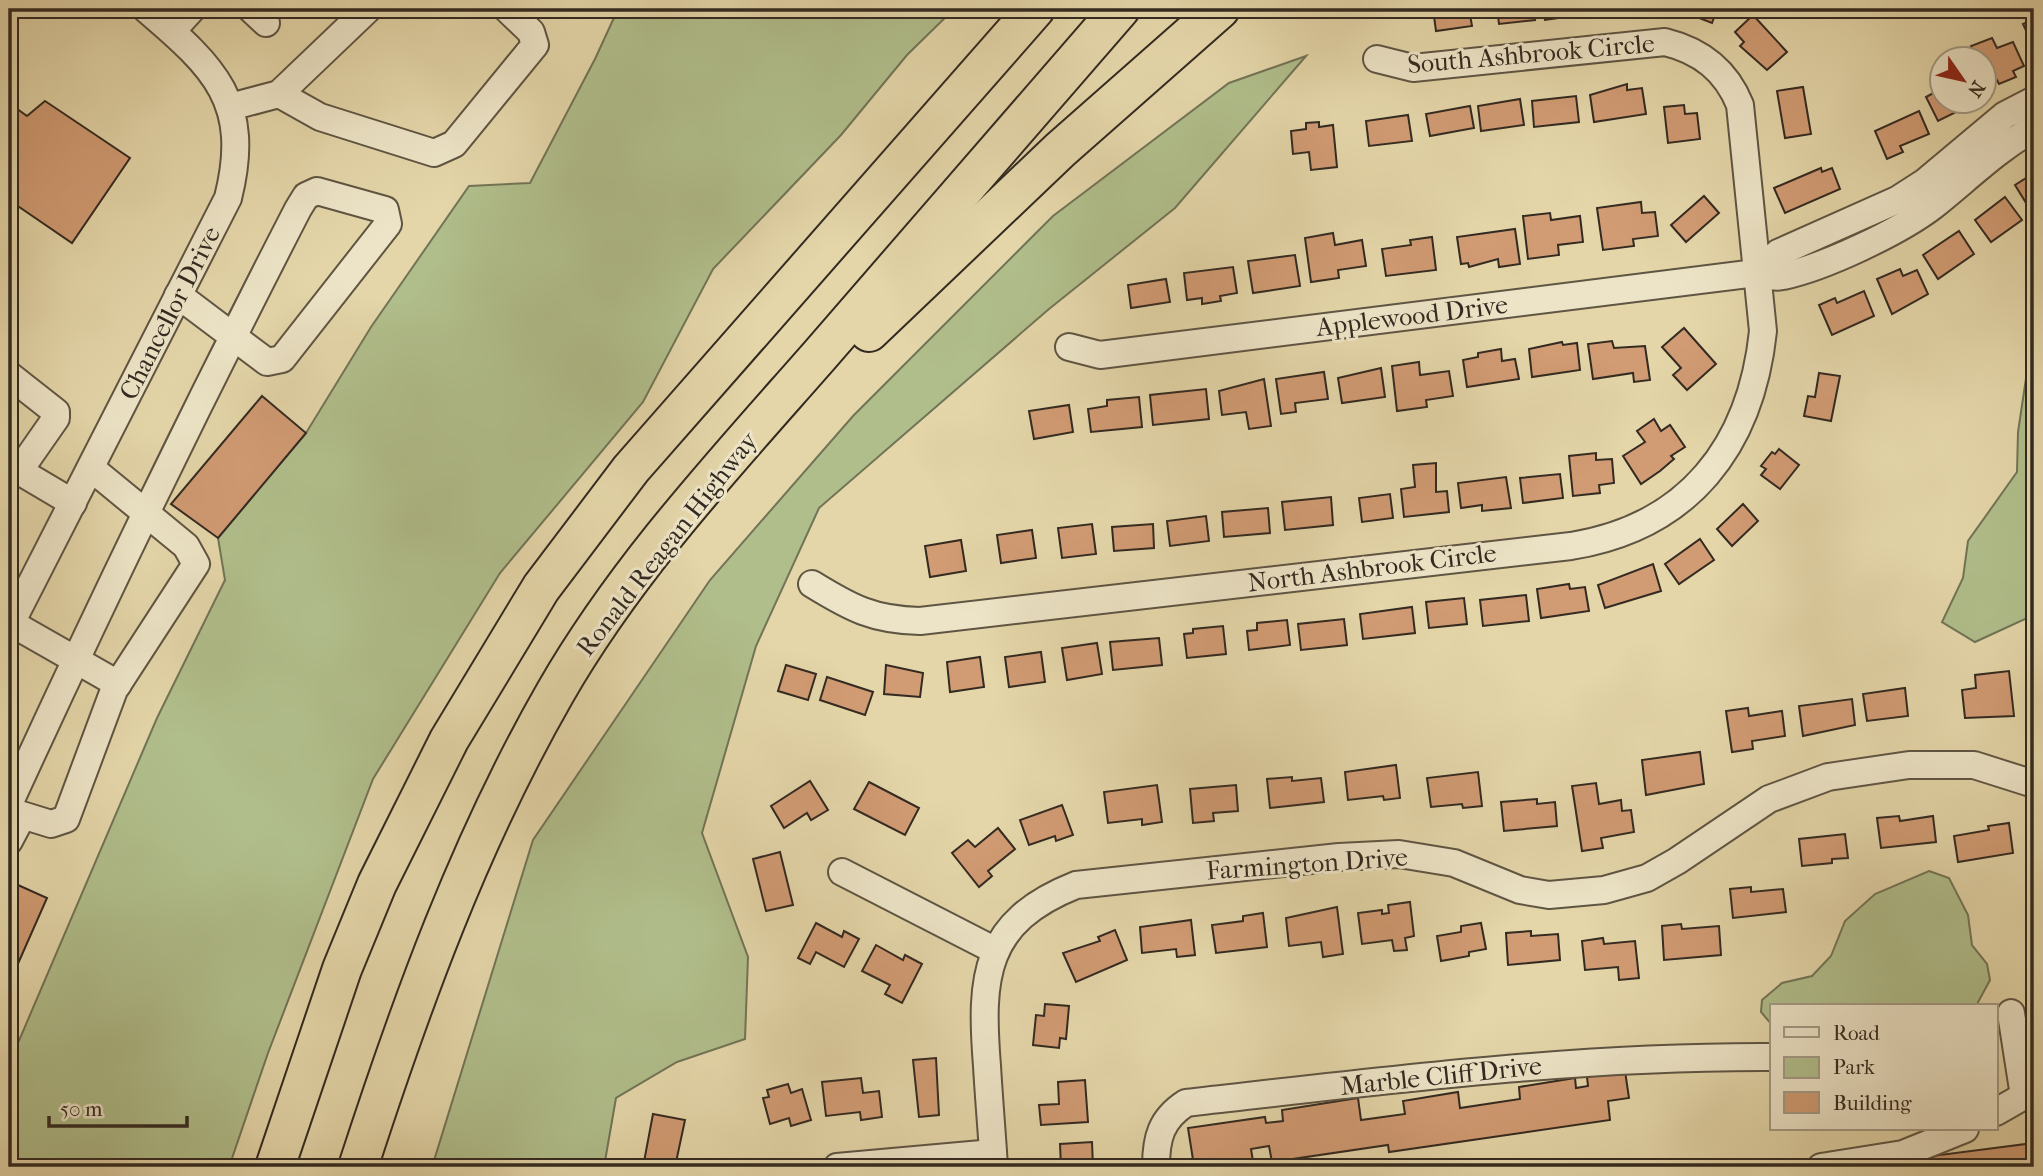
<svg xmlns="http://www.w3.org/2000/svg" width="2043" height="1176" viewBox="0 0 2043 1176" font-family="'IM FELL French Canon',serif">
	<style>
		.green { fill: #b0be8b; stroke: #727456; stroke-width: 2 }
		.building { fill: #d19b73; stroke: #332a21; stroke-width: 2 }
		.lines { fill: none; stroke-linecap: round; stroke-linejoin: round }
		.minor-casing { stroke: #5f5543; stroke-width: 30 }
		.highway-casing { stroke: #332a21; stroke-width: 42 }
		.minor { stroke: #ede4c7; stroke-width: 26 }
		.highway { stroke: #e4d6a9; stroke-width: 38 }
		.labels { text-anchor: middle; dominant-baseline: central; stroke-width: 6; stroke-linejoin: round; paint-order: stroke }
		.street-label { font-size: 26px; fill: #332a21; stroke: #ede4c7 }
	</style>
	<rect width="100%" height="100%" fill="#e4d6a9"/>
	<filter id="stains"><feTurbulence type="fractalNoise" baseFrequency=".00286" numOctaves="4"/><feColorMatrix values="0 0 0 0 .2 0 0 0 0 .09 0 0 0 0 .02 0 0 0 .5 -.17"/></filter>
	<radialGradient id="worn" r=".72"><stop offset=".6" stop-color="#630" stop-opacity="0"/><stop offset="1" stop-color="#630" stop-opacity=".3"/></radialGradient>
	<g class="green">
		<polygon points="618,9 954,9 907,55 841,135 713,269 643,402 500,573 373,779 268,1053 229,1167 9,1167 9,1064 157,718 225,580 218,538 306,433 371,327 469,186 530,183 595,59"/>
		<polygon points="1306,56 1175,208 1049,309 819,508 756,646 702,833 748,957 745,1039 677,1062 616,1098 604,1167 432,1167 533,840 710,580 853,416 1053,216 1229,83"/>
		<polygon points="2034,357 2034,615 1975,642 1942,622 1963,578 1968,541 2017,472 2018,432 2028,365"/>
		<polygon points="1929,871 1949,878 1968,915 1972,945 1987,964 1990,980 1976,1006 1772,1006 1772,1025 1761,1012 1762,1000 1782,983 1812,976 1831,956 1845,921 1875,894"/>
	</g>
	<g class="building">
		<polygon points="1433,9 1469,9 1472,26 1436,31"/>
		<polygon points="1497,9 1533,9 1535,20 1499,24"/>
		<polygon points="1543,9 1580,9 1581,15 1545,20"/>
		<polygon points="1676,9 1717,9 1712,23"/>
		<polygon points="1753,15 1787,52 1767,70 1740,46 1744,42 1735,32"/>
		<polygon points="2034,19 2034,48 2023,24"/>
		<polygon points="1992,38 1997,48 2013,42 2024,66 2013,71 2016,77 1999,84 1997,80 1987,84 1983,60 1976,60 1971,46"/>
		<polygon points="1627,84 1627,90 1642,88 1646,114 1594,122 1590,95"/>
		<polygon points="1803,87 1811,134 1785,138 1777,91"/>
		<polygon points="1941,89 1941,102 1974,103 1938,121 1926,97"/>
		<polygon points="1576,96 1579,122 1534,127 1532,101"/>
		<polygon points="1520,99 1524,125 1481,131 1478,106"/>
		<polygon points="45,101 130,158 72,243 9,200 9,103 27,116"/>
		<polygon points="1684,105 1685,114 1697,113 1700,139 1668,143 1664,107"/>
		<polygon points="1470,106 1474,128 1430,136 1426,114"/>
		<polygon points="1919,111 1929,134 1900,146 1903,152 1887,159 1875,131"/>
		<polygon points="1408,115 1412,141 1369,146 1366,121"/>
		<polygon points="1319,122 1319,127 1333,125 1337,167 1311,170 1309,152 1293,154 1291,131 1306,129 1306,123"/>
		<polygon points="1821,168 1822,172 1832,168 1840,189 1785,213 1774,188"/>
		<polygon points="2034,173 2034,210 2031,211 2015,185"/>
		<polygon points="1704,196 1719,213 1686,242 1671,225"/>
		<polygon points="2005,197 2022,220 1991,242 1975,220"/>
		<polygon points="1641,202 1642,213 1655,212 1658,236 1633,239 1634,246 1603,250 1597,208"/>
		<polygon points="1550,213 1551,220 1580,216 1583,242 1558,245 1559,255 1528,259 1523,216"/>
		<polygon points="1515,229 1520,264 1499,267 1498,259 1469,267 1468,263 1461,264 1457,237"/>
		<polygon points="1959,231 1974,254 1938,279 1923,255"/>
		<polygon points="1333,233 1335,245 1362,240 1366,266 1338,270 1339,278 1311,282 1305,238"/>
		<polygon points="1432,237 1436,270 1386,276 1382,249 1411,245 1410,240"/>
		<polygon points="1295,255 1300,286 1253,293 1248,261"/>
		<polygon points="1233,267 1237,293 1220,296 1221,301 1202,304 1202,298 1187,300 1184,273"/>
		<polygon points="1900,269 1903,276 1917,270 1928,294 1892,314 1877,279"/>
		<polygon points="1166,279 1170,302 1131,308 1128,285"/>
		<polygon points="1864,291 1874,316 1832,335 1819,305 1835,298 1837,303"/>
		<polygon points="1684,328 1716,364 1687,390 1673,375 1681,368 1662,347"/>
		<polygon points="1612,341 1614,348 1645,346 1650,380 1634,382 1633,373 1593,379 1588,344"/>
		<polygon points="1562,342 1563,345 1577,343 1580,370 1532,377 1529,349"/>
		<polygon points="1501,349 1502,361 1515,359 1519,379 1467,387 1463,360 1478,357 1478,353"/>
		<polygon points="1419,362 1420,375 1449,371 1453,396 1426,400 1427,407 1397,411 1392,366"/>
		<polygon points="1381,368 1385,397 1342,403 1338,378"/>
		<polygon points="1324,372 1328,399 1295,403 1296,412 1281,414 1276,379"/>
		<polygon points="1819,373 1840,376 1831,421 1804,416 1808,396 1815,397"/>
		<polygon points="1264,379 1271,426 1249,429 1246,412 1222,415 1219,391"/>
		<polygon points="1206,389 1209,419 1153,425 1150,395"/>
		<polygon points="262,396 306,433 218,538 171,504"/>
		<polygon points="1139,397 1142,427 1091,432 1088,409 1107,406 1107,400"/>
		<polygon points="1069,405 1073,432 1034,439 1029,411"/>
		<polygon points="1654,419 1661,431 1670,425 1685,447 1671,456 1674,459 1660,471 1641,484 1623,456 1645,442 1637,431"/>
		<polygon points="1779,449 1799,465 1780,489 1761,475 1766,469 1761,466 1772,452 1775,454"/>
		<polygon points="1596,453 1596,460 1612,459 1614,483 1599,485 1600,493 1573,496 1569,456"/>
		<polygon points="1436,463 1436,492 1447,491 1449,512 1404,517 1401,489 1415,487 1413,465"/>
		<polygon points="1560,474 1563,498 1523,503 1520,478"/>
		<polygon points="1506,477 1511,508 1482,511 1482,505 1461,508 1458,483"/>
		<polygon points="1390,494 1393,518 1362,522 1359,498"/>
		<polygon points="1331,497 1333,525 1285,530 1282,502"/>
		<polygon points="1743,504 1758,521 1732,546 1717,529"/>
		<polygon points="1268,508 1270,533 1224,537 1222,512"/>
		<polygon points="1206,516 1209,541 1170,546 1167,521"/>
		<polygon points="1092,524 1096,554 1062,558 1058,528"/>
		<polygon points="1153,524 1154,548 1114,551 1112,527"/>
		<polygon points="1032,530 1036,558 1001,563 997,535"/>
		<polygon points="1700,539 1714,560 1679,584 1665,564"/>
		<polygon points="961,540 966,571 930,577 925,546"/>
		<polygon points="1653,564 1661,591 1605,608 1598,585"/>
		<polygon points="1569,584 1570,589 1585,587 1589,611 1541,618 1537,589"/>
		<polygon points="1526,595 1529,621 1483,626 1480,600"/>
		<polygon points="1464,598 1467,624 1429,628 1426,602"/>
		<polygon points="1412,607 1415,633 1363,639 1360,614"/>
		<polygon points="1344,619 1347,645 1301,650 1298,624"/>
		<polygon points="1287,620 1290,645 1249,650 1247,631 1257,630 1257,623"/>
		<polygon points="1223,626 1226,654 1187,658 1184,634 1193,633 1193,629"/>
		<polygon points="1159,638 1162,665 1113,670 1110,642"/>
		<polygon points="1097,643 1102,674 1067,680 1062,648"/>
		<polygon points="1041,652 1045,682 1009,687 1005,657"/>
		<polygon points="980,657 984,687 950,692 947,662"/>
		<polygon points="786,665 816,674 808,700 778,691"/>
		<polygon points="886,665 923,673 920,697 884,694"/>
		<polygon points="2009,671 2014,716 1965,718 1962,690 1976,688 1975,675"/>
		<polygon points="827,677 873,692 865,715 820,700"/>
		<polygon points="1905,688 1908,716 1867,721 1863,694"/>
		<polygon points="1852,699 1855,725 1803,736 1799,706"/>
		<polygon points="2034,704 2034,732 2032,733 2028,705"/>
		<polygon points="1748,708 1749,716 1782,711 1785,736 1752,741 1753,749 1732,752 1726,711"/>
		<polygon points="1700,752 1704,784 1646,795 1642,760"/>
		<polygon points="1396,765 1400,798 1384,800 1383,796 1348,800 1345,772"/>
		<polygon points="1478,772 1482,806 1463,808 1462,804 1431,807 1427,778"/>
		<polygon points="1292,777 1292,781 1321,778 1324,802 1270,808 1267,779"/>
		<polygon points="810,781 828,810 811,820 807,813 784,828 771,806"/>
		<polygon points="869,782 919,808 905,835 854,809"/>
		<polygon points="1596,783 1599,804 1621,800 1622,811 1631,810 1634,832 1601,838 1603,848 1582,851 1572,786"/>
		<polygon points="1157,785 1162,822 1142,825 1142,819 1108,823 1104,792"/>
		<polygon points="1236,785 1238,811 1213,813 1214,821 1193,823 1190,789"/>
		<polygon points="1537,799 1537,804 1555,802 1557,826 1504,831 1501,802"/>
		<polygon points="1062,805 1073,835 1056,841 1055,836 1029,845 1020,820"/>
		<polygon points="1899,816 1900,821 1933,816 1936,842 1881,848 1877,818"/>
		<polygon points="2009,823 2013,853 1958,862 1954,836 1989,830 1988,826"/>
		<polygon points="998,828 1015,849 988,871 992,876 979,887 952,853 968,840 975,847"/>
		<polygon points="1845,834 1848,858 1832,859 1832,863 1802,866 1799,839"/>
		<polygon points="780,852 793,905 766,911 753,859"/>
		<polygon points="9,881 47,898 9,984"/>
		<polygon points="1751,887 1751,892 1783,889 1786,912 1733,918 1730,889"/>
		<polygon points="1410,902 1414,936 1405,938 1407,950 1394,951 1392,940 1362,944 1358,913 1382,910 1382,914 1389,913 1388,905"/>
		<polygon points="1337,907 1343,954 1323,957 1321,942 1289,946 1286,918"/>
		<polygon points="1263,913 1267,947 1216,953 1212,925 1243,921 1243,916"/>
		<polygon points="1191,920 1195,955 1177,957 1176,949 1142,953 1140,927"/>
		<polygon points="816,923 842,937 844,931 859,939 844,967 816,952 810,964 798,958"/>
		<polygon points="1481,923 1486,949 1469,952 1469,956 1441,961 1437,936 1461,932 1461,926"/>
		<polygon points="1681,924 1682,929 1719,926 1721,955 1664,960 1662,926"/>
		<polygon points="1115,930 1127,960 1076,982 1063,953 1100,941 1098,937"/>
		<polygon points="1531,931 1531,936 1558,934 1560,960 1508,965 1506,933"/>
		<polygon points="1603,938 1604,944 1635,941 1639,978 1619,980 1618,967 1585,970 1582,941"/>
		<polygon points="876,945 903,960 905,955 922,964 902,1003 885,994 890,985 862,971"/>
		<polygon points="1045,1004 1069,1006 1066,1039 1060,1038 1059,1048 1033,1045 1036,1015 1044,1016"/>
		<polygon points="936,1058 939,1115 919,1117 913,1060"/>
		<polygon points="1625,1071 1629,1098 1608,1101 1610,1120 1389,1152 1388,1145 1272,1162 1269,1146 1251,1149 1254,1167 1223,1167 1222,1162 1194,1166 1188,1128 1265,1117 1266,1123 1283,1121 1282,1110 1358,1098 1361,1120 1405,1114 1403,1101 1458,1092 1460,1108 1520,1099 1519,1087 1575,1078 1576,1088 1588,1086 1587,1077"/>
		<polygon points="861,1078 863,1093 879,1091 882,1117 861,1120 860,1112 826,1116 822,1082"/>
		<polygon points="1085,1080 1088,1122 1041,1125 1039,1105 1059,1104 1058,1082"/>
		<polygon points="788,1084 791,1093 802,1089 811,1120 791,1126 789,1118 770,1124 763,1098 769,1097 767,1090"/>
		<polygon points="653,1114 685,1120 675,1167 643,1167"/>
		<polygon points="2032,1136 2034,1136 2034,1167 1925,1167 1924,1157 2033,1143"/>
		<polygon points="1092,1142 1093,1167 1061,1167 1060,1144"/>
	</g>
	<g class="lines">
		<defs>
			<g id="minor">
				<polyline points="251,9 266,23"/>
				<polyline points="172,31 192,9"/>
				<polyline points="279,94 320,117 434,153 454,144 535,45 531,32 507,9"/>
				<polyline points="230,107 279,94 368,9"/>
				<polyline points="1756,273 1778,253 1897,200 1925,182 2005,115 2034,100"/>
				<path d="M1069 347 1100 355 1756 273C1765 275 1775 278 1783 276 1825 267 1899 232 1933 206 1967 179 1996 150 2034 128"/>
				<polyline points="9,375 56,412 56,418 19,471"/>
				<polyline points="9,465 73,503"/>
				<path d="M812 584C851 608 873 620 920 621L1571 546C1689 527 1751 446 1763 331L1740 105C1726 70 1701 51 1665 42L1413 68 1377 59"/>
				<polyline points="11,623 118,684"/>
				<path d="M9 627 228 198C252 102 215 68 146 9"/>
				<path d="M9 804C101 603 197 405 298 209L306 196 317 191 385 210 388 224 282 359 267 362 178 295"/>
				<polyline points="9,811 51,824 66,819 114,690 196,564 186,546 91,468"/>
				<polyline points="9,841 18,824 18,814"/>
				<polyline points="842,872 996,951"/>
				<polyline points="1996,1112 2024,1096 2011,1013"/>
				<polyline points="837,1167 993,1153"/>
				<path d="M994 1167C992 1134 989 1100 987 1066 980 977 983 922 1076 885L1339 857 1399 854 1454 863 1520 890 1549 895 1604 890 1647 878 1677 861 1769 799 1828 777 1909 765H1974L2034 784"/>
				<path d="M1156 1167C1156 1138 1161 1119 1186 1103 1381 1081 1575 1056 1772 1057"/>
				<polyline points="1821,1167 1903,1154 1965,1129"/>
			</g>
			<g id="highway">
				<polyline points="869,332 1060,150 1220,9"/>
				<polyline points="275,1167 342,969 377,884 449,740 541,588 631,469 1035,9"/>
				<path d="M358 1167C411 1004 469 843 555 693 626 569 726 462 820 355 920 240 1020 124 1120 9"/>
			</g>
		</defs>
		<use href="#minor" class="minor-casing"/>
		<use href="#highway" class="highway-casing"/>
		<use href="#minor" class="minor"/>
		<use href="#highway" class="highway"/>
	</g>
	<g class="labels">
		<g class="street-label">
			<text transform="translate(1531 54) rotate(-5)">South Ashbrook Circle</text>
			<text transform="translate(170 313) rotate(-63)">Chancellor Drive</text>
			<text transform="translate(1412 316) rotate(-7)">Applewood Drive</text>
			<text transform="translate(667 544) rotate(-52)">Ronald Reagan Highway</text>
			<text transform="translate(1372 568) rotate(-7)">North Ashbrook Circle</text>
			<text transform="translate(1307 864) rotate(-4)">Farmington Drive</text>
			<text transform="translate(1441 1076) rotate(-6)">Marble Cliff Drive</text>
		</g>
	</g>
	<rect width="2043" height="1176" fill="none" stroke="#e4d6a9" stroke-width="35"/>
	<rect x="10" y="10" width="2022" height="1155" fill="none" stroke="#332a21" stroke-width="3.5"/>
	<rect x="18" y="18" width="2008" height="1141" fill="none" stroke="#332a21" stroke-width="2"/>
	<rect x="1770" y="1004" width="228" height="126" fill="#ede4c7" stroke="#a39a85" stroke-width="2"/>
	<rect x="1784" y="1027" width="35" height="10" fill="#ede4c7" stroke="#a39a85" stroke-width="2"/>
	<text x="1833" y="1040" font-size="21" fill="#332a21">Road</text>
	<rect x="1784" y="1057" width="35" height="21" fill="#b0be8b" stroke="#a39a85" stroke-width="2"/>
	<text x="1833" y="1074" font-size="21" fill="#332a21">Park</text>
	<rect x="1784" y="1092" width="35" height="21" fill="#d19b73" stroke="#a39a85" stroke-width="2"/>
	<text x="1833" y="1110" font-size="21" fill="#332a21">Building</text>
	<g transform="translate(1963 80) rotate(124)"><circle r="33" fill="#ede4c7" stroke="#a39a85" stroke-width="2"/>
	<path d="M0-5L12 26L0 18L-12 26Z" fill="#8f2418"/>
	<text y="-10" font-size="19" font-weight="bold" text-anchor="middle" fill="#332a21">N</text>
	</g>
	<path d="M49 1116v10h138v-10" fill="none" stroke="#332a21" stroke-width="3.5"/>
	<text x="60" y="1116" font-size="21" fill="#332a21" stroke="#ede4c7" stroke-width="5" paint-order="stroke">50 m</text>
	<rect width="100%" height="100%" filter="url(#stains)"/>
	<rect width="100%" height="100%" fill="url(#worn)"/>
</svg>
